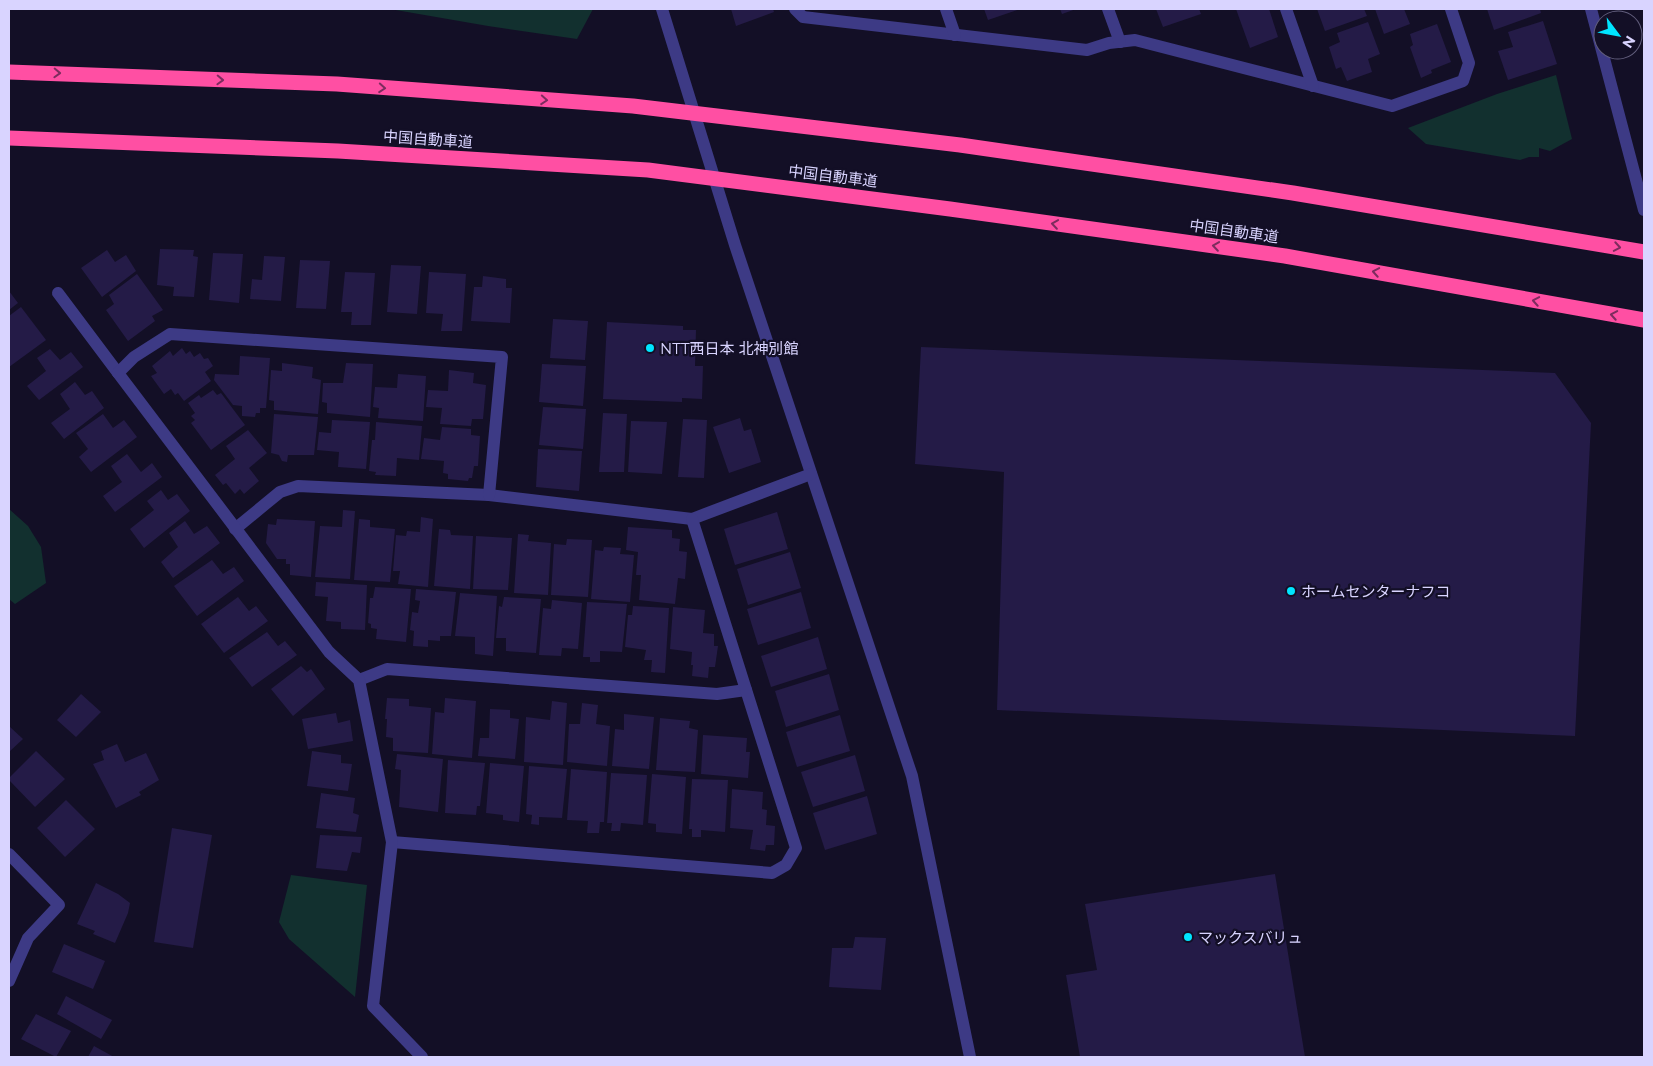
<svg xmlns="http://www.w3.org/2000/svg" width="1653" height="1066" viewBox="0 0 1653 1066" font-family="Montserrat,'Noto Sans JP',sans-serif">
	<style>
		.green { fill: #12302f }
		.building { fill: #241b47 }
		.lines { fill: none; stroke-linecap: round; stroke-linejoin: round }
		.minor { stroke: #3d3a85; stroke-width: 12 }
		.highway { stroke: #ff4fa3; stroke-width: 15 }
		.oneway { stroke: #7d2c5e }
		.poi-dot { fill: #00e5ff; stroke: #130f26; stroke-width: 2 }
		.labels { text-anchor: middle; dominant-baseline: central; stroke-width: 4.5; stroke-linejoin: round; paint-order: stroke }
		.street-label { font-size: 15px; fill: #d9d4ff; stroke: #130f26 }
		.poi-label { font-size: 15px; fill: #d9d4ff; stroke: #130f26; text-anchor: start }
	</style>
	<rect width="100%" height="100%" fill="#130f26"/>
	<g class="green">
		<polygon points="390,9 593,9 577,39 488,26"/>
		<polygon points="1556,75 1572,139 1550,151 1539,148 1539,157 1529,157 1520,160 1426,144 1408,128 1497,94"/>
		<polygon points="9,509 28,526 41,547 46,583 15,604 9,599"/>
		<polygon points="291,875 367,885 355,997 289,939 279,922"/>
	</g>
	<g class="building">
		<polygon points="731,9 773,9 774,12 736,26"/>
		<polygon points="984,9 1020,9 988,20"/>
		<polygon points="1060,9 1076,9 1062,14"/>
		<polygon points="1156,9 1199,9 1201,14 1163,27"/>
		<polygon points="1236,9 1269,9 1278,37 1250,48"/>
		<polygon points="1317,9 1364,9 1367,16 1325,31"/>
		<polygon points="1375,9 1404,9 1410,24 1384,34"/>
		<polygon points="1487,9 1540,9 1541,13 1494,30"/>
		<polygon points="1543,21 1557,64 1508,80 1498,51 1513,47 1508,32"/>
		<polygon points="1368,22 1380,54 1368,59 1372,72 1347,81 1341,67 1336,69 1329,47 1340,42 1337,33"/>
		<polygon points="1437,24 1451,62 1431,70 1432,73 1421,78 1410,47 1413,45 1410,34"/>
		<polygon points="160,249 194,250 193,256 198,257 194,297 173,296 174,287 157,285"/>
		<polygon points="107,250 115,262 126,255 136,271 102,297 81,268"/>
		<polygon points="213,253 243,254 239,303 209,300"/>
		<polygon points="264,256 285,257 281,301 250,299 252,279 262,280"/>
		<polygon points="300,260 330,261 326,309 296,308"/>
		<polygon points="391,265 421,266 417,314 387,312"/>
		<polygon points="345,272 375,273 371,325 351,325 352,312 341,312"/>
		<polygon points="429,272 466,274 462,331 441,331 443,314 426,313"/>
		<polygon points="137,274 163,310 152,316 155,321 128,341 106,310 114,304 109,295"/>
		<polygon points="483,276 506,279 506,288 512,288 510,323 471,321 474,287 482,287"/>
		<polygon points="9,291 18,303 9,310"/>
		<polygon points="21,307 46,340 9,367 9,316"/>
		<polygon points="553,319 588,321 585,360 550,358"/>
		<polygon points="607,322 683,326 683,330 696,330 695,366 703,366 702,399 682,398 682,402 603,399"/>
		<polygon points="921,347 1555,373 1591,423 1575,736 997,710 1004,472 915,464"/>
		<polygon points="182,348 186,354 190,351 194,357 200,353 204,359 208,358 213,366 205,372 211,381 184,401 178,393 175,395 171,389 164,394 151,376 157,373 152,366 170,351 173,356"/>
		<polygon points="50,349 60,360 71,352 83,367 39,400 27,386 46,371 37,358"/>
		<polygon points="240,356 270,358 266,408 260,408 260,413 256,413 255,417 242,416 242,406 233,405 214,380 215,374 239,375"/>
		<polygon points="282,363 313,367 312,378 321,380 318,414 274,410 274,401 269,400 271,370 282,371"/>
		<polygon points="346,363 373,364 370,417 327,413 327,403 322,402 323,383 343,383"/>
		<polygon points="542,364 586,366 583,406 539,402"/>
		<polygon points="449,370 474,373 473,383 486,385 483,419 472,419 471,426 440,424 442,408 426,407 428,390 448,391"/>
		<polygon points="398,374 426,376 423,421 378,418 379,408 373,407 375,387 397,388"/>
		<polygon points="75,382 85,395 92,391 104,408 64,439 51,423 70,409 60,394"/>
		<polygon points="213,390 217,395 221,393 245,425 211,450 191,423 195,420 191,416 195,413 188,403 199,395 201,398"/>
		<polygon points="543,407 586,409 583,449 539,445"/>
		<polygon points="603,413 627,414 624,472 599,472"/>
		<polygon points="103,414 113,428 124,420 137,437 91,472 79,457 88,449 76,433"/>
		<polygon points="274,414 318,417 314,455 288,455 287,462 282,461 279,455 271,453"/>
		<polygon points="740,418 744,431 751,429 761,462 729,473 713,427"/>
		<polygon points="683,419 707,420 704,478 678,477"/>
		<polygon points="332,420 370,422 366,469 338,467 339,452 317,450 319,432 331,433"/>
		<polygon points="631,421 667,422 662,474 628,472"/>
		<polygon points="376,422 422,426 419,460 397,458 396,476 375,475 376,472 369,471 372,440 375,440"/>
		<polygon points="442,427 471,429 471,435 480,436 478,466 474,466 472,478 469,478 468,481 448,479 448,474 443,473 444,461 421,459 424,438 440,440"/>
		<polygon points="248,430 267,453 249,468 259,481 244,494 240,489 235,494 226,483 223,485 215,475 235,459 226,446"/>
		<polygon points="538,449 582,451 579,491 536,487"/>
		<polygon points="127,454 141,472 152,463 162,477 115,512 103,496 122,482 111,466"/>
		<polygon points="161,490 168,500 177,494 190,511 144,548 130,529 154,510 147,501"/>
		<polygon points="343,510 355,511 350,579 315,577 320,526 342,527"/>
		<polygon points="777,512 788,549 735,565 724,529"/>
		<polygon points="421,517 433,519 428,587 398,584 400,571 393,571 396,535 406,536 407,531 420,532"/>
		<polygon points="277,519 315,521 311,577 290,575 290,564 286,564 286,559 277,559 266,543 268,524 276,525"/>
		<polygon points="359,519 370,520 370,527 395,529 390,582 354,580"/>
		<polygon points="185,521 194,534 207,526 220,543 173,578 161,562 178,547 169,533"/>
		<polygon points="628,527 672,530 672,538 680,539 679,551 687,552 685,579 678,578 675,604 639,600 641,575 636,575 638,552 626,550"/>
		<polygon points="439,529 450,530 451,535 473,536 470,589 434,586"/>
		<polygon points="518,534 529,535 528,541 551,543 548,595 514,593"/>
		<polygon points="476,536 512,538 508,590 473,589"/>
		<polygon points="567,539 592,540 588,597 551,595 554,544 566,545"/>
		<polygon points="604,547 621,548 620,554 634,555 630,602 591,599 595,550 603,551"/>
		<polygon points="790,552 801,588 748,605 737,569"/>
		<polygon points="212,560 223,574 234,567 244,581 197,616 174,586"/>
		<polygon points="316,582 367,585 365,630 341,629 341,622 326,621 328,597 315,596"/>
		<polygon points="375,587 411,589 406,642 376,639 377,629 371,628 371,624 368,623 370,598 373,598"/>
		<polygon points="416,589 456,592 451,636 440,636 440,641 428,640 428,647 413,646 414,631 410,630 412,612 418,613 420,601 415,600"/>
		<polygon points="801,592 811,628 758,645 747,609"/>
		<polygon points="460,593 497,596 493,656 475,654 475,637 455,636"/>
		<polygon points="238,597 249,611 256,606 268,621 224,653 201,624"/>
		<polygon points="504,597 541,599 536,653 506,651 506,638 496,638 499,606 502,607"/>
		<polygon points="552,600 582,603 578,649 562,648 561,656 539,655 543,608 551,609"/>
		<polygon points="587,602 627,604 622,652 600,651 600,662 590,662 590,657 583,657"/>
		<polygon points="633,606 669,608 665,673 651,672 652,660 644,660 646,650 625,647 628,615 632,615"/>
		<polygon points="673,607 705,610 703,633 714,634 714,646 718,646 715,667 709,667 708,678 692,676 693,665 691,665 692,652 670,649"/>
		<polygon points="267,632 278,646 285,641 297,655 252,687 229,658"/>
		<polygon points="818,637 827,669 771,687 761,656"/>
		<polygon points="301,666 307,672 311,669 325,689 293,716 271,689"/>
		<polygon points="829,674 839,710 786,727 775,691"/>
		<polygon points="81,694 101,712 76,737 57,720"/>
		<polygon points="387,698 409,699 409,706 431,708 428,753 393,751 393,738 386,737 387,719 385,719"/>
		<polygon points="445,698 476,701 472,758 432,754 435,712 444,713"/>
		<polygon points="552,701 567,703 563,765 524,762 526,717 550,720"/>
		<polygon points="582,703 598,705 596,724 610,726 607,766 567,762 569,724 580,724"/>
		<polygon points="490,709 510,710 510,718 519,719 515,759 478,756 480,738 489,738"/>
		<polygon points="336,713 338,723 350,720 353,741 308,749 302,719"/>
		<polygon points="624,714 654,717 649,769 612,766 615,729 624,730"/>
		<polygon points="840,715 850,751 797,767 786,732"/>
		<polygon points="660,718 690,721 689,728 698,730 695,772 656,770"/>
		<polygon points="9,726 23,739 9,752"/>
		<polygon points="703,735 747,738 746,752 750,752 748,778 701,774"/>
		<polygon points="117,744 125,762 146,753 159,780 139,792 141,795 116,808 93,764 104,760 101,751"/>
		<polygon points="36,751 65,779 35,807 9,780 9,778"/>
		<polygon points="312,751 341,755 341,763 352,764 348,791 307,786"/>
		<polygon points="397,754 443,759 438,812 399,807 401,770 395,769"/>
		<polygon points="855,755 865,791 813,807 801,772"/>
		<polygon points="448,760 485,763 480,806 477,806 476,815 445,813"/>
		<polygon points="490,763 524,766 519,822 503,820 503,815 486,813"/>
		<polygon points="529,766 567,769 562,818 539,817 539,825 531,824 532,815 526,814"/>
		<polygon points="571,769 607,772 604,822 600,822 599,833 587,833 588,821 567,820"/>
		<polygon points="611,773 647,775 643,825 621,823 620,831 611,831 612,823 607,823"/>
		<polygon points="652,774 686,777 682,834 656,832 656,824 648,823"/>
		<polygon points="692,779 728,780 725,832 701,830 701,837 692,837 692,829 689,829"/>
		<polygon points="732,789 763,792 762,809 767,810 766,825 775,826 774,845 766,845 765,851 750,849 753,830 730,828"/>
		<polygon points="321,793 355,798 353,813 359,815 356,832 316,828"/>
		<polygon points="867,796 877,834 825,850 813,813"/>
		<polygon points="66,800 95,829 65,857 37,828"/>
		<polygon points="172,828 212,835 193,948 154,942"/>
		<polygon points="320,835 362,837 360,853 352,852 347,871 316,868"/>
		<polygon points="1275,874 1305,1057 1080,1057 1066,975 1097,970 1085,904"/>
		<polygon points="96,883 118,894 130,903 128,913 115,943 93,934 95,931 77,924"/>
		<polygon points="855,937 886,938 881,990 829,987 832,948 853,948"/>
		<polygon points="64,944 105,961 93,989 52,972"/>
		<polygon points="66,996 112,1020 101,1039 57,1014"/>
		<polygon points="36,1014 71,1031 56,1057 21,1039"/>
		<polygon points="94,1046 114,1057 88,1057"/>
	</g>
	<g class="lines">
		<g class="minor">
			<polyline points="662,9 735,245 912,776 970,1057"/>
			<polyline points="795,9 803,17 1087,50 1109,43 1135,40 1392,106 1463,81 1469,63 1451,9"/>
			<polyline points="946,9 955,35"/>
			<polyline points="1108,9 1120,42"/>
			<polyline points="1286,9 1313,86"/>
			<polyline points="1591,9 1644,210"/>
			<polyline points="58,293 118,373"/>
			<polyline points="235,529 280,492 298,486 489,495 692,519 811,474"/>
			<polyline points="359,680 387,669 717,694 746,690"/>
			<polyline points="392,842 772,873 786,865 796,848 692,519"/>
			<polyline points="9,854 59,905 28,938 9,981"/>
			<polyline points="422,1057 373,1006 392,842 359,680 329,652 118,373 134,357 170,334 502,357 489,495"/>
		</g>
		<g class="highway">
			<polyline points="9,72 337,84 633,106 960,145 1293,193 1644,252"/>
			<polyline points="9,138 338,151 648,170 950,209 1285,256 1644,320"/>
		</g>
	</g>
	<defs><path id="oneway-chevron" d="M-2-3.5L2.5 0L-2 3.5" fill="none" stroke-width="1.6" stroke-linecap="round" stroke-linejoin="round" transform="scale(1.25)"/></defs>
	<g class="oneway">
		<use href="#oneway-chevron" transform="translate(57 73) rotate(2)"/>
		<use href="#oneway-chevron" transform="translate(220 80) rotate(2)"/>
		<use href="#oneway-chevron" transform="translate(382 88) rotate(4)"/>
		<use href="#oneway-chevron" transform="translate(544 100) rotate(4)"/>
		<use href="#oneway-chevron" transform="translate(1055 224) rotate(-172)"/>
		<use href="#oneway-chevron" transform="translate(1216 246) rotate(-172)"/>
		<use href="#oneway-chevron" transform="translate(1617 247) rotate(10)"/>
		<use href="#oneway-chevron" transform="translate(1376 272) rotate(-170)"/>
		<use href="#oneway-chevron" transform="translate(1536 301) rotate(-170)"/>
		<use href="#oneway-chevron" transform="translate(1614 315) rotate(-170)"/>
	</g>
	<g class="poi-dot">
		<circle cx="650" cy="348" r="5"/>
		<circle cx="1291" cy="591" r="5"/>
		<circle cx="1188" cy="937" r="5"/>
	</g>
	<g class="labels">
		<g class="street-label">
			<text transform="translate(428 139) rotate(4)">中国自動車道</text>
			<text transform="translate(833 176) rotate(7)">中国自動車道</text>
			<text transform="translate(1234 231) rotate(8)">中国自動車道</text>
		</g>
		<g class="poi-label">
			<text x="660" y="348">NTT西日本 北神別館</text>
			<text x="1301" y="591">ホームセンターナフコ</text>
			<text x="1198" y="937">マックスバリュ</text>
		</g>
	</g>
	<rect width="1653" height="1066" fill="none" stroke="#d9d4ff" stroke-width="20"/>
	<g transform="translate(1618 35) rotate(122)"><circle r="24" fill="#130f26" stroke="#625e7d"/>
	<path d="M0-4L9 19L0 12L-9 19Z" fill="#00e5ff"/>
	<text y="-8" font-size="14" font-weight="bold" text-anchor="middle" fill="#d9d4ff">N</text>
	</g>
</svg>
